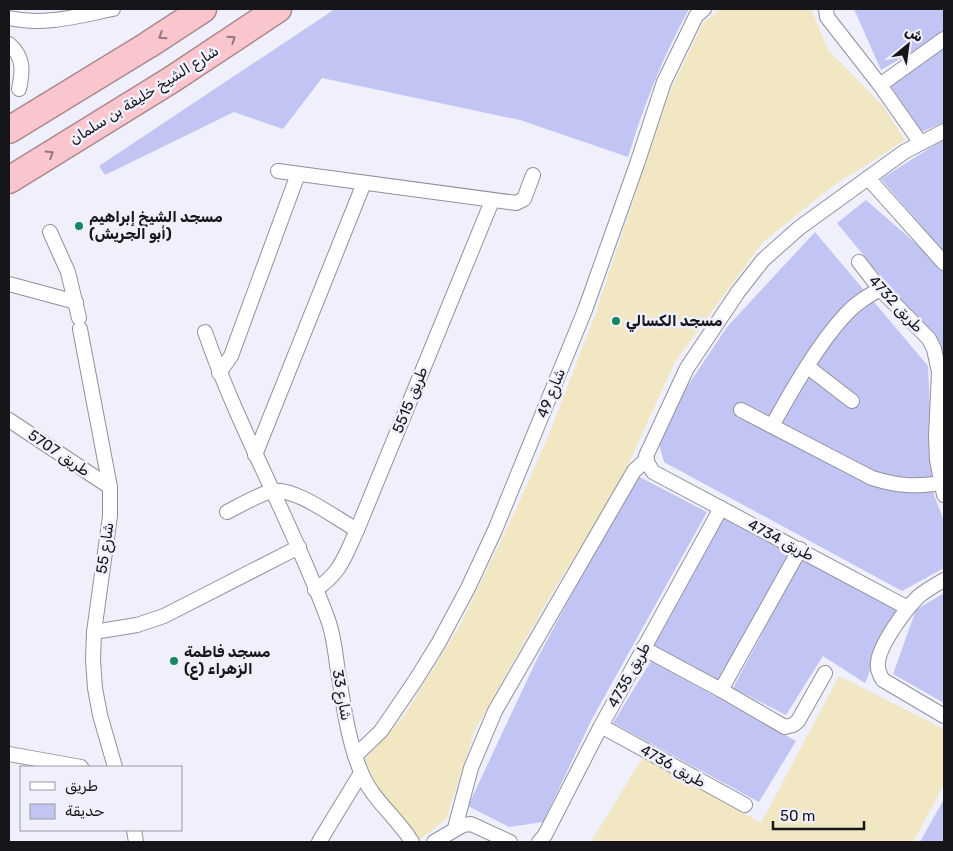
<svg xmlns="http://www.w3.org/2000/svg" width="953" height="851" viewBox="0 0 953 851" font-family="Rubik,'Noto Sans Arabic',sans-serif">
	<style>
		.green { fill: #c2c5f4 }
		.sand { fill: #f1e7c2 }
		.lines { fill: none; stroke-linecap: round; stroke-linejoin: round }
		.street-casing { stroke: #90919c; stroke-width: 16 }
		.highway-casing { stroke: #aa888e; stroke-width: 29 }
		.street { stroke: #fff; stroke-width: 14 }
		.highway { stroke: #fac6cd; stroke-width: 26 }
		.oneway { stroke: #93777c }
		.poi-dot { fill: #158564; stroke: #eff0fc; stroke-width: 2 }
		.labels { text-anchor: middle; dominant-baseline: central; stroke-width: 5; stroke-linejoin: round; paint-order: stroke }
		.street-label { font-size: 15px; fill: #16161a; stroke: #eff0fc }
		.poi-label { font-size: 15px; font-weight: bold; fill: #16161a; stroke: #eff0fc; text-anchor: start }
	</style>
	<rect width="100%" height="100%" fill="#eff0fc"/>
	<g class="green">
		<path d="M335 9H689C663 56 644 105 628 157L520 120 322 78 283 129 234 112 105 175 99 166Z"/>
		<polygon points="854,9 944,9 944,33 881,70"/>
		<polygon points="944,42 944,122 922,132 890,85"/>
		<polygon points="944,139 944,252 881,179"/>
		<polygon points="866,200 944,268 944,353 837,223"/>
		<polygon points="815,232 928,366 934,495 944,521 944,568 902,591 664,462 656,433 727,327"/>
		<polygon points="636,475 707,512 592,719 543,822 509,827 468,806 538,657"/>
		<polygon points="724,517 790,552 718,680 653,646"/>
		<polygon points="805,553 896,610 865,683 823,656 786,715 733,688"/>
		<polygon points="944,593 944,703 893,674 916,610"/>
		<polygon points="651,661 796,741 759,802 613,723"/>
		<polygon points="944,799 944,842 920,842"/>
	</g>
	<g class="sand">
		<polygon points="721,9 811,9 828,50 883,106 905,140 830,188 762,243 675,362 616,491 550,596 475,730 446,819 418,841 371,777 365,759 404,716 460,625 519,503 549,434 594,318 670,91 703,23"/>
		<polygon points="839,676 944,729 944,785 913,842 591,842 643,757 761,823"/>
	</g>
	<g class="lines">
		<defs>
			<g id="street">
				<polyline points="826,9 827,17 880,85 920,142"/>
				<path d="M9 18C44 26 78 16 113 9"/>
				<path d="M9 44C24 57 23 71 19 89"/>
				<polyline points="880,85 944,39"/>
				<polyline points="278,171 516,203 524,199 533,175"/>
				<polyline points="868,178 944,263"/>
				<polyline points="50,232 68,272 79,318"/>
				<polyline points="859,262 880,289 929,339 934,349 939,372 936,437 937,460 944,495"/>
				<polyline points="9,284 76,302"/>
				<polyline points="80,329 110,487 110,516 94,632 93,660 95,688 100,715 115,767"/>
				<path d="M205 332C239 430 291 520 327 617 333 632 335 649 337 665 343 701 347 738 361 772 372 800 397 817 412 842"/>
				<polyline points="808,367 852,401"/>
				<polyline points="219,373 231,356 298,174"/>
				<path d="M741 410 872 478C898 486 914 487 941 483"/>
				<polyline points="9,420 110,487"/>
				<path d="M772 426C792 390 818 344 846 314 856 303 868 296 880 289"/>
				<polyline points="255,455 364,183"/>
				<path d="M227 512C237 507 263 492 273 491 295 487 337 519 357 530"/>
				<path d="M944 580C935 585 926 590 918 597 905 610 880 644 878 662 877 669 879 674 883 680L944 716"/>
				<path d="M315 590C341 573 345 556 357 530L492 201"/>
				<polyline points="908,608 653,472 647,462 646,456 687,368 738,292 763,260 799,228 904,152 944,131"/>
				<polyline points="94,632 137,625 164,616 299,547"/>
				<polyline points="643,648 721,690 785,727 793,725 798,721 825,673"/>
				<polyline points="721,690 800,549"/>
				<polyline points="601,726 745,805"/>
				<polyline points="9,754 81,767"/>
				<polyline points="355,756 381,731 415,681 438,644 468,588 495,530 585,310 637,164 664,82 696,16 704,9"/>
				<polyline points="455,828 471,768 495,711 634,471 647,459"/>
				<polyline points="134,830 136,842"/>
				<polyline points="319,842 361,773"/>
				<polyline points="434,842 463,825 471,824 510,842"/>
				<polyline points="539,842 545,835 601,726 721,508"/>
			</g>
			<g id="highway">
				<polyline points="9,130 148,45 203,9"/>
				<polyline points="9,180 171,80 278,9"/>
			</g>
		</defs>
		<use href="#street" class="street-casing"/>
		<use href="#highway" class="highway-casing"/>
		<use href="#street" class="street"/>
		<use href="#highway" class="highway"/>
	</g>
	<defs><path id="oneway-chevron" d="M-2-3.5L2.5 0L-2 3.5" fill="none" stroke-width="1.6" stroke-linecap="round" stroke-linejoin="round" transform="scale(1.25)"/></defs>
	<g class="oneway">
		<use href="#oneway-chevron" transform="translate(162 36) rotate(147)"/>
		<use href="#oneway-chevron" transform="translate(232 39) rotate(-34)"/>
		<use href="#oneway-chevron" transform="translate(50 154) rotate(-32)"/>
	</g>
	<g class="poi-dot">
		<circle cx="79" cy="226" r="5"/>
		<circle cx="616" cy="321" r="5"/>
		<circle cx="174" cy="661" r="5"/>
	</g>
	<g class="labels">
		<g class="street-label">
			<text transform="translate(144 95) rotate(-32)">شارع الشيخ خليفة بن سلمان</text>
			<text transform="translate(896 304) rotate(47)">طريق 4732</text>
			<text transform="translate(551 393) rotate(-68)">شارع 49</text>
			<text transform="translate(410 400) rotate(-68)">طريق 5515</text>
			<text transform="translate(59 453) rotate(34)">طريق 5707</text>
			<text transform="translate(781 540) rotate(28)">طريق 4734</text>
			<text transform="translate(105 548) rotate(-82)">شارع 55</text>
			<text transform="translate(629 675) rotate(-61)">طريق 4735</text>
			<text transform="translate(342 695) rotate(80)">شارع 33</text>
			<text transform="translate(673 766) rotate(29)">طريق 4736</text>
		</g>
		<g class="poi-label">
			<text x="89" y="217">مسجد الشيخ إبراهيم<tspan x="89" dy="17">(أبو الجريش)</tspan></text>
			<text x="626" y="321">مسجد الكسالي</text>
			<text x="184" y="652">مسجد فاطمة<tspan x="184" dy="17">الزهراء (ع)</tspan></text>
		</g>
	</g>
	<rect width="953" height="851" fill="none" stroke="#16161a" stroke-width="20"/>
	<rect x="20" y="766" width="162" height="65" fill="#eff0fc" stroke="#9899a2"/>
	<rect x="30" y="782" width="25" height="8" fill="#ffffff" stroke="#9899a2"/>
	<text x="65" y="791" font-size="15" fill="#16161a">طريق</text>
	<rect x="30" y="804" width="25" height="15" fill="#c2c5f4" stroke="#9899a2"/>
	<text x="65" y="816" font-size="15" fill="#16161a">حديقة</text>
	<g transform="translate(908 45) rotate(29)" stroke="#eff0fc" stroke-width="4" paint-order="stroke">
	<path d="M0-4L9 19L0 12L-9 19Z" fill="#16161a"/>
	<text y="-8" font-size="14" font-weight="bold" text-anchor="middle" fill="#16161a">ش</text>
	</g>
	<path d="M773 821v8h91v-8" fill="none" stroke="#16161a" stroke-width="2.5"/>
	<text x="780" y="821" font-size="15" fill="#16161a" stroke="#eff0fc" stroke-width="4" paint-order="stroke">50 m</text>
</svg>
